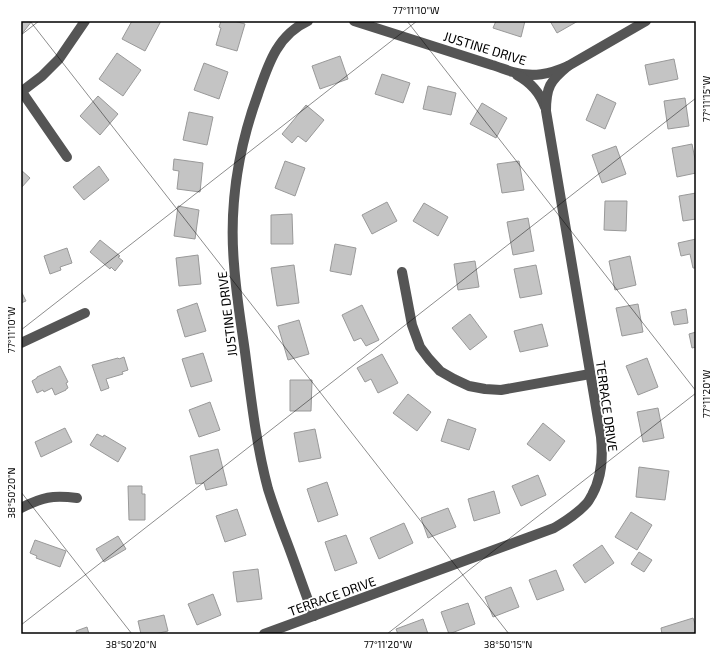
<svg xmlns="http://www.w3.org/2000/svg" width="717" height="655" viewBox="0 0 717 655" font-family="'Exo 2',sans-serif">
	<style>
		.building { fill: #c4c4c4; stroke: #999 }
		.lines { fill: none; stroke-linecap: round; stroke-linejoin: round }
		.minor { stroke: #555; stroke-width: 10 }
		.ticks { fill: none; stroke: #000; stroke-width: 1; stroke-opacity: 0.45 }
		.labels { text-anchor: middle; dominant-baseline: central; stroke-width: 3.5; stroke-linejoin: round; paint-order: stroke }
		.street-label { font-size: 13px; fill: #000; stroke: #fff }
		.neatline { fill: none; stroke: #000; stroke-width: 1.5 }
		.ticks-label { font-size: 10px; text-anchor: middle; fill: #000 }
	</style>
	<rect width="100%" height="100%" fill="#fff"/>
	<g class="building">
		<polygon points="21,21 32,21 21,35"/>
		<polygon points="132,21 161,21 145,51 122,39"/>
		<polygon points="221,21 234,21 245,24 237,51 216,45 221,28 219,27"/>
		<polygon points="496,21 525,21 521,37 493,28"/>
		<polygon points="550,21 578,21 557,33"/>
		<polygon points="117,53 141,70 123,96 99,79"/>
		<polygon points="340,56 348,79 320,89 312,66"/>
		<polygon points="674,59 678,79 649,85 645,65"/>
		<polygon points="204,63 228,72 219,99 194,90"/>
		<polygon points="382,74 410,83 403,103 375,94"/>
		<polygon points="428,86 456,93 451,115 423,109"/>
		<polygon points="597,94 616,103 605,129 586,120"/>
		<polygon points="98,96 118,114 100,135 80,116"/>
		<polygon points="685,98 689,126 668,129 664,101"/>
		<polygon points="482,103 507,118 496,138 470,124"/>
		<polygon points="306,105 324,120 306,142 298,136 292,143 282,134"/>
		<polygon points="189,112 213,117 207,145 183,140"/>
		<polygon points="692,144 696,164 696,173 677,177 672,148"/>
		<polygon points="616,146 626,174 602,183 592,155"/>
		<polygon points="174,159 203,163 200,192 177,189 179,171 173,170"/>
		<polygon points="285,161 305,168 295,196 275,188"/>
		<polygon points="519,161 524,190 502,193 497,164"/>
		<polygon points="99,166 109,180 84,200 73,187"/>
		<polygon points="21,170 30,178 21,188"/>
		<polygon points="696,193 696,219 683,221 679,196"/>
		<polygon points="605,201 627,201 626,231 604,230"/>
		<polygon points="387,202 397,221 372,234 362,215"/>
		<polygon points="424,203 448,217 438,236 413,221"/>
		<polygon points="178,206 199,210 195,239 174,236"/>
		<polygon points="292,214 293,244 271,244 271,215"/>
		<polygon points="528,218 534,251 513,255 507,222"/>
		<polygon points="696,239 696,268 693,268 690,254 681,256 678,243"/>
		<polygon points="100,240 120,256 118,257 123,261 115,271 111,267 110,269 90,252"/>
		<polygon points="335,244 356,248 351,275 330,271"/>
		<polygon points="67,248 72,263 60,267 61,270 50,274 44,256"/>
		<polygon points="198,255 201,284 179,286 176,258"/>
		<polygon points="630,256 636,285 615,290 609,261"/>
		<polygon points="475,261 479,287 458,290 454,264"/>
		<polygon points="294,265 299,303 277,306 271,268"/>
		<polygon points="536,265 542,294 520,298 514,269"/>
		<polygon points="21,291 26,301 21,303"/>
		<polygon points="197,303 206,331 185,337 177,310"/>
		<polygon points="638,304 643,332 622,336 616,308"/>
		<polygon points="362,305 379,340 366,346 361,338 354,341 342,315"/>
		<polygon points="686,309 688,323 674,325 671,312"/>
		<polygon points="470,314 487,337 470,350 452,328"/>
		<polygon points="299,320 309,354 288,360 278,326"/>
		<polygon points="542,324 548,346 520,352 514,331"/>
		<polygon points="696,332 696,347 692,348 689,334"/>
		<polygon points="203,353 212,381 191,387 182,359"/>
		<polygon points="382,354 398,383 378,393 371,379 365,382 357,368"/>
		<polygon points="124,357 128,370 122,372 123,374 106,379 109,388 101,391 92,365 118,358 119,359"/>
		<polygon points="647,358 658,387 638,395 626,366"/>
		<polygon points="60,366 68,382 66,383 68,388 66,389 66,390 55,395 52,388 44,392 43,390 37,393 32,381 37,378 37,377"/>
		<polygon points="290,380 312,380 311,411 290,411"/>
		<polygon points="408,394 431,412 417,431 393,413"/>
		<polygon points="210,402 220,430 199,437 189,410"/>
		<polygon points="658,408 664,438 643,442 637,412"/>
		<polygon points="448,419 476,429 469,450 441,441"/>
		<polygon points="543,423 565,441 550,461 527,444"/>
		<polygon points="65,428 72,442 41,457 35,442"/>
		<polygon points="315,429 321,458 299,462 294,433"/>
		<polygon points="97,434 103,437 104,435 126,448 118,462 90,445"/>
		<polygon points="218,449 227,485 206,490 204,483 196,484 190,456"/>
		<polygon points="639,467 669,471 665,500 636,497"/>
		<polygon points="538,475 546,495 521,506 512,486"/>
		<polygon points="327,482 338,515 318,522 307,489"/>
		<polygon points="128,486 142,486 142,494 145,494 145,520 129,520"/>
		<polygon points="494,491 500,513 474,521 468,499"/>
		<polygon points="448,508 456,527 428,538 421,518"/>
		<polygon points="237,509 246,535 225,542 216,516"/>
		<polygon points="631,512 652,525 637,550 615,537"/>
		<polygon points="404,523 413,543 379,559 370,538"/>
		<polygon points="346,535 357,563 335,571 325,542"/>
		<polygon points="118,536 126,549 104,562 96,549"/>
		<polygon points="35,540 66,551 60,567 36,558 37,556 30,553"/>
		<polygon points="602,545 614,563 585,583 573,565"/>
		<polygon points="639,552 652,560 644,572 631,564"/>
		<polygon points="258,569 262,599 237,602 233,572"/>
		<polygon points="556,570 564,590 537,600 529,580"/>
		<polygon points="511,587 519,607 493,617 485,597"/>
		<polygon points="213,594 221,615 197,625 188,604"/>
		<polygon points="468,603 475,624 449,634 441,612"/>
		<polygon points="164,615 168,631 155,634 141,634 138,621"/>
		<polygon points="693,618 696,626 696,634 662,634 661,628"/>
		<polygon points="423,619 428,634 398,634 396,629"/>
		<polygon points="87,627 89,634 77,634 76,631"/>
	</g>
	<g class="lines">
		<g class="minor">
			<path d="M308 21C277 35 268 65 258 94 238 149 229 206 234 264 236 294 241 323 245 352 251 398 256 444 268 489 274 508 281 527 288 545 297 569 305 593 314 616"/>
			<path d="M354 21 492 65C499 67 506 70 513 72 533 78 550 74 568 66L646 21"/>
			<path d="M517 75C530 82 540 93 545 107"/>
			<polyline points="21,92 42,76 59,59 85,21"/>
			<polyline points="22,92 67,157"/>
			<polyline points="402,272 412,325 420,347 429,359 440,371 454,379 469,386 485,389 501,390 590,374"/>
			<polyline points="21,343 85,313"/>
			<path d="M21 508C43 497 52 495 77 498"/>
			<path d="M264 634 554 528C566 521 578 513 587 503 589 501 590 498 592 495 602 477 603 458 601 437L546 111C546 87 550 81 568 66"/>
		</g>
	</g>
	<path class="ticks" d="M30 21 509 634M407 21 696 391M21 35 39 21M21 330 417 21M21 492 132 634M21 625 696 98M387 634 696 393"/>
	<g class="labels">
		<g class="street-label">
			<text transform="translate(485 48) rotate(17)">JUSTINE DRIVE</text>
			<text transform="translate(227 314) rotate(-97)">JUSTINE DRIVE</text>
			<text transform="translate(607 406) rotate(82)">TERRACE DRIVE</text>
			<text transform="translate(332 596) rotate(-20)">TERRACE DRIVE</text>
		</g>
	</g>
	<rect width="717" height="655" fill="none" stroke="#ffffff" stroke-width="44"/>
	<rect x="22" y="22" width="673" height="611" class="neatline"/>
	<g class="ticks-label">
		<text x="416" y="14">77°11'10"W</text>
		<text transform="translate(706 99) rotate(-90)" y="4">77°11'15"W</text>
		<text transform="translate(11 330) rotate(-90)" y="4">77°11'10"W</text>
		<text transform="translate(706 394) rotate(-90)" y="4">77°11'20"W</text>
		<text transform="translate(11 493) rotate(-90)" y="4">38°50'20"N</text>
		<text x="131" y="648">38°50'20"N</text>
		<text x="388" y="648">77°11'20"W</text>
		<text x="508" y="648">38°50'15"N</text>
	</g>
</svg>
